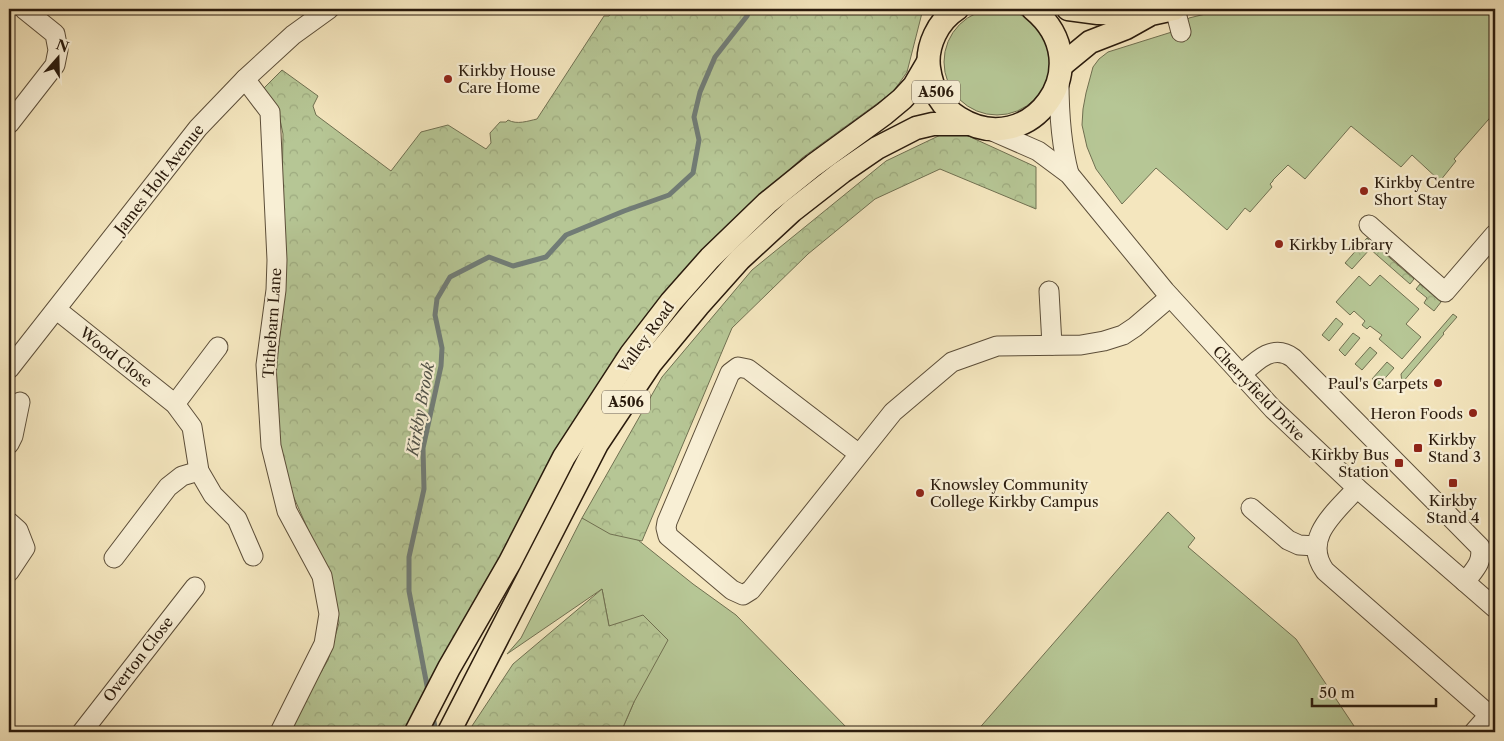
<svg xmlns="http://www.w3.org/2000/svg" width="1504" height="741" viewBox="0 0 1504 741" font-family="'Libre Caslon Text',serif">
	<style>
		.green { fill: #b6c695; stroke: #707051 }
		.forest { fill: url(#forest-crowns); stroke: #707051 }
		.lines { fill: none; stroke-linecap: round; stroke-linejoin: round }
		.stream { stroke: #717c76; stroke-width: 5 }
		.minor-casing { stroke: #5c4e39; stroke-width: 21 }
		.major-casing { stroke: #2a1b0d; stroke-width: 25 }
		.minor { stroke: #f8efd5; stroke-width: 19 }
		.major { stroke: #f4e6be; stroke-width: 22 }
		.poi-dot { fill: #8f2418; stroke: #f8efd5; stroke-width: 2 }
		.labels { text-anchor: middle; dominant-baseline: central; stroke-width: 4.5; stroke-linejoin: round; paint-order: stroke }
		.shield { fill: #f8efd5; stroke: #685b49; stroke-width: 1 }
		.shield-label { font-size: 14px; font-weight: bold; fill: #2a1b0d }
		.poi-label { font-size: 15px; fill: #2a1b0d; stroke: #f8efd5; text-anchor: start }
		.street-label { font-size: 15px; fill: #2a1b0d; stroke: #f8efd5 }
		.water-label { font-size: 16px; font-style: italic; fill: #53544a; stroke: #f8efd5 }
	</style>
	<defs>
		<pattern id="forest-crowns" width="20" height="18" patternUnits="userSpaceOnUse" patternTransform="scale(1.25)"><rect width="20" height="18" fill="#b6c695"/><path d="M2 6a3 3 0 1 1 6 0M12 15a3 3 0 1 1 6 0" fill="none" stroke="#9daa7f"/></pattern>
	</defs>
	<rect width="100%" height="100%" fill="#f4e6be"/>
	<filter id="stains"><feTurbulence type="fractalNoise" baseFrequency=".004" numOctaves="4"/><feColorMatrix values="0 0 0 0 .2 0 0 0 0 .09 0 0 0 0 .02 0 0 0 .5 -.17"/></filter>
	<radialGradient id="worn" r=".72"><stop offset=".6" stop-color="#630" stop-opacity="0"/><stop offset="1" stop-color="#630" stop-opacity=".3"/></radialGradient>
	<g class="green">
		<circle cx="997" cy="62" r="53"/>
		<polygon points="1226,9 1495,9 1495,112 1454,159 1456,161 1440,181 1412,155 1401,167 1351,126 1305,179 1288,165 1273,180 1273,181 1270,184 1272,187 1250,212 1245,208 1227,230 1156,168 1122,204 1096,169 1087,147 1082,125 1083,109 1086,93 1093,67 1099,59 1108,52 1175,31 1189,18"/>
		<polygon points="1380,275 1419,309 1406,324 1421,337 1402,359 1379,339 1382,335 1370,326 1367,329 1362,325 1365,321 1354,311 1350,315 1336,302 1359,276 1370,286"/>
		<polygon points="1453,314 1457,317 1443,333 1444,334 1402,383 1401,374"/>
		<polygon points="1336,318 1343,324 1329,341 1322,335"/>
		<polygon points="1353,333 1360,338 1345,356 1339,350"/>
		<polygon points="1370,347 1377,353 1362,370 1355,364"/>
		<polygon points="1387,362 1394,368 1379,385 1372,379"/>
		<polygon points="1168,512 1195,538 1188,547 1296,639 1358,732 976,732"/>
		<polygon points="582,518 638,540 693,584 736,615 851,732 621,732 634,702 609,626 602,589 507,654 521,638"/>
	</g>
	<g class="forest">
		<path d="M613 9H923L907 72 893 92 802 158 739 217 675 282 406 732H286L328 660 339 623 333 586 291 491 280 445 274 400 285 275 282 197 283 134 278 110 263 89 282 70 318 96 313 106 316 115 391 171 421 132 448 125 486 149 491 143 490 133 500 122H506L508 120C517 125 528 121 537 119L604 16H609Z"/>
		<polygon points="953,129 1036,167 1036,209 940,169 875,199 808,254 732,328 642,541 610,534 582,518 662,377 752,270 886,161"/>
		<polygon points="1367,238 1414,279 1410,284 1370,249 1352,269 1345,263"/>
		<polygon points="1420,284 1441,302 1434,311 1424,303 1427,298 1416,289"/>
		<polygon points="602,589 609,626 643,615 668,640 634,702 621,732 468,732 513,664"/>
	</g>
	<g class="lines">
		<g class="stream">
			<polyline points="428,691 409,591 409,557 424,489 423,448 441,366 442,348 435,315 437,299 450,277 489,257 513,266 546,257 566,235 624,211 669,195 693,173 699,140 694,117 700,92 715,57 747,16 750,9"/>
			<polyline points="433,717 436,732"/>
		</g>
		<defs>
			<g id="minor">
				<polyline points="1175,9 1181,32"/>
				<polyline points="245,79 270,112 277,260 276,290 266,365 271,446 287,511 322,576 329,614 324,644 280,732"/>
				<path d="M1059 81C1059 112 1061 144 1069 174"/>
				<polyline points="9,124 55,65 58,50 55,34 24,9"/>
				<polyline points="990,130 1038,151 1069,174 1165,291 1273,409 1357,488 1495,608"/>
				<polyline points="1369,225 1445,292 1495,234"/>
				<polyline points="1049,291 1052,345"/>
				<polyline points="57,310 175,404 192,427 199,471 213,495 237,519 253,556"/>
				<polyline points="9,369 198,128 245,79 293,35 329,9"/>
				<path d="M1241 375C1256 361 1273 343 1293 358L1480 547C1484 562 1473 571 1465 582"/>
				<polyline points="175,404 218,347"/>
				<polyline points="9,444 13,436 20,402"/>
				<polyline points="859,454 748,369 738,367 730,373 667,522 666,528 668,536 732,590 743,595 751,590 893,412 952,362 997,346 1081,345 1104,341 1123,335 1135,327 1170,297"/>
				<path d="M1357 488C1336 512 1301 538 1325 571L1495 720"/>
				<polyline points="1251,508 1288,540 1299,545 1316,546"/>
				<polyline points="9,522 18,530 25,548 9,572"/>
				<polyline points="114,558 168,487 182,476 199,471"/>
				<polyline points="82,732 195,587"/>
				<polyline points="1474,732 1489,715"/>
			</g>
			<g id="major">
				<path d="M957 9C938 21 926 46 929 68 932 89 941 107 959 118 1029 162 1102 66 1033 9"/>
				<polyline points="1068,9 1098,13 1148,14"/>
				<polyline points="1062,65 1090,42 1126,28 1151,14 1174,9"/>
				<polyline points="416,732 449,668 510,562 564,457 631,354 671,302 710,258 767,203 814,165 884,114 902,99 914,86 928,62"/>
				<polyline points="449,732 597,444 651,363 698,306 740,259 792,211 842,172 877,148 916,128 933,124 968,124"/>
			</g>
		</defs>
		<use href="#minor" class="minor-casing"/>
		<use href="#major" class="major-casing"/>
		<use href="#minor" class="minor"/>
		<use href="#major" class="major"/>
	</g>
	<g class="poi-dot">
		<circle cx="448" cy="79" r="5"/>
		<circle cx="1364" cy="191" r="5"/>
		<circle cx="1279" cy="244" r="5"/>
		<circle cx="1438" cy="383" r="5"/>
		<circle cx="1473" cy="413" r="5"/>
		<rect x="1413" y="443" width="10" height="10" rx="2.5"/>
		<rect x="1394" y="458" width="10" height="10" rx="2.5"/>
		<rect x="1448" y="478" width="10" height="10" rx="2.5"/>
		<circle cx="920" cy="493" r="5"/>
	</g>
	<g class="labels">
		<g class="shield">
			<rect x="912" y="80.5" width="48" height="23" rx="4"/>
			<rect x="602" y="390.5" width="48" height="23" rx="4"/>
		</g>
		<g class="shield-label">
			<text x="936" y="92">A506</text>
			<text x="626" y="402">A506</text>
		</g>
		<g class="poi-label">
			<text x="458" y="70">Kirkby House<tspan x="458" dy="17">Care Home</tspan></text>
			<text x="1374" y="182">Kirkby Centre<tspan x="1374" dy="17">Short Stay</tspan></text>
			<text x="1289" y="244">Kirkby Library</text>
			<text x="1428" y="383" text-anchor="end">Paul's Carpets</text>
			<text x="1463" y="413" text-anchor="end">Heron Foods</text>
			<text x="1428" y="439">Kirkby<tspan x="1428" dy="17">Stand 3</tspan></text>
			<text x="1389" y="454" text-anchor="end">Kirkby Bus<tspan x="1389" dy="17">Station</tspan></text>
			<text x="930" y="484">Knowsley Community<tspan x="930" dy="17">College Kirkby Campus</tspan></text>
			<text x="1453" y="500" text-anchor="middle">Kirkby<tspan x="1453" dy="17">Stand 4</tspan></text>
		</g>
		<g class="street-label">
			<text transform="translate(159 179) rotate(-52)">James Holt Avenue</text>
			<text transform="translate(272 323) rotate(-86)">Tithebarn Lane</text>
			<text transform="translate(646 337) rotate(-54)">Valley Road</text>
			<text transform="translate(116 357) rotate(38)">Wood Close</text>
			<text transform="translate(1259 393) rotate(46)">Cherryfield Drive</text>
			<text transform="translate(138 659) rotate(-52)">Overton Close</text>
		</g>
		<g class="water-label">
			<text transform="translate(420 409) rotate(-80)">Kirkby Brook</text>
		</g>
	</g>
	<rect width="1504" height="741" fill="none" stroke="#f4e6be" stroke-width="30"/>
	<rect x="10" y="10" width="1484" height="721" fill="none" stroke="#2a1b0d" stroke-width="2.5"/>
	<rect x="15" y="15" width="1474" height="711" fill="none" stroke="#2a1b0d"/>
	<g transform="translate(58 58) rotate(20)" stroke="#f8efd5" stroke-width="4" paint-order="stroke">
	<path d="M0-4L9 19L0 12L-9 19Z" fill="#2a1b0d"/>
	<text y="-8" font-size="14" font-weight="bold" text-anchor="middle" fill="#2a1b0d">N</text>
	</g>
	<path d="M1312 698v8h124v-8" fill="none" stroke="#2a1b0d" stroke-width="2.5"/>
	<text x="1319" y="698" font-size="15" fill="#2a1b0d" stroke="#f8efd5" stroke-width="4" paint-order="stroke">50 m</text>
	<rect width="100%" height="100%" filter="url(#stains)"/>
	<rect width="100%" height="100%" fill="url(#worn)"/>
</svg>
